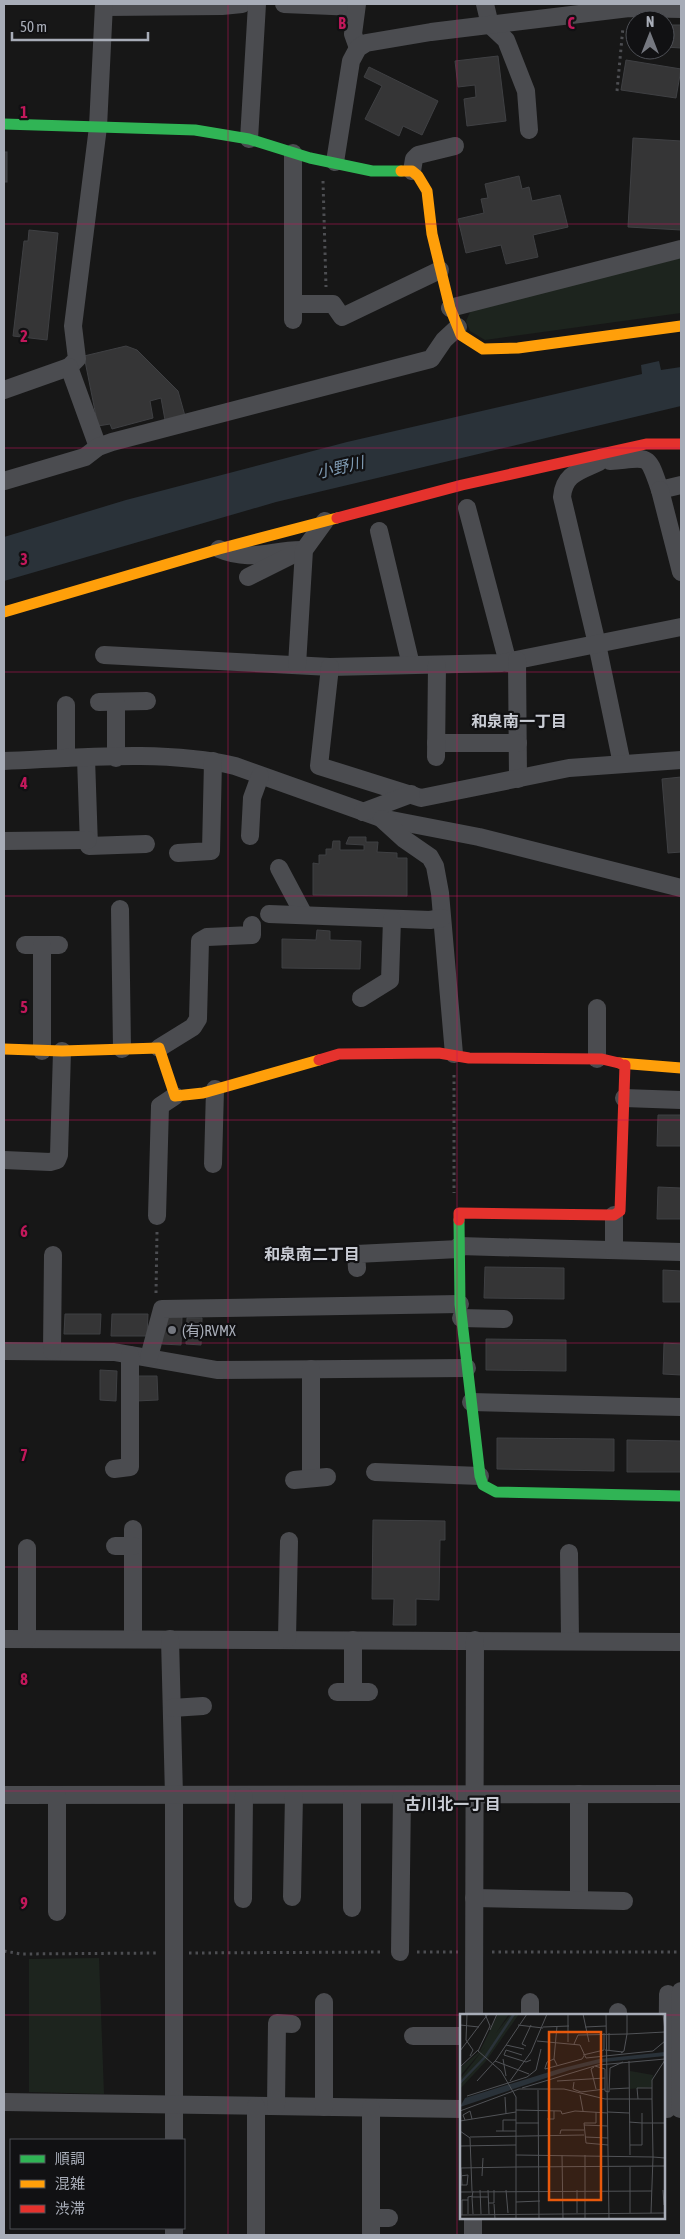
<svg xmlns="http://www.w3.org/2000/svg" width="685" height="2239" viewBox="0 0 685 2239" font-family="'Asap Condensed','Noto Sans JP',sans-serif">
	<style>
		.green { fill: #1d241e }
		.water { fill: #2a3239 }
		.building { fill: #353536; stroke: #3f4043 }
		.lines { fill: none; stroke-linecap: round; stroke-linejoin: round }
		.path { stroke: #4d4e52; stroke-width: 3; stroke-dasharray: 2.5 4; stroke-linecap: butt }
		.street { stroke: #4b4c50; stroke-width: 18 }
		.fast { stroke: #30b455; stroke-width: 11 }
		.slow { stroke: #ff9f0a; stroke-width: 11 }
		.jam { stroke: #e5322d; stroke-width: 11 }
		.grid { fill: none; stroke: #c2185b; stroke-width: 1; stroke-opacity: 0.55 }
		.poi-dot { fill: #757880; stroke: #111113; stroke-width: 2 }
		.labels { text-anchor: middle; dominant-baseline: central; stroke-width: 4.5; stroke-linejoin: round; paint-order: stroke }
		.poi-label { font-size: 15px; fill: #a8adb8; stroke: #111113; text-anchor: start }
		.water-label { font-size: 16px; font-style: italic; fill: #7f9bb3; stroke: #111113 }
		.neighbourhood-label { font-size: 16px; font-weight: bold; fill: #c9ccd4; stroke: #111113 }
		.inset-river { fill: none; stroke: #2a3239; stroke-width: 2.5 }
		.inset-road { fill: none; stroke: #515357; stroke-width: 1 }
		.view { fill: #e8590c; fill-opacity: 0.15; stroke: #e8590c; stroke-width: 2.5 }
		.inset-edge { fill: none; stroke: #a8adb8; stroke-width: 2.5 }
		.grid-label { font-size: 16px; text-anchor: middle; font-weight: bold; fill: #c2185b; stroke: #111113; stroke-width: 4.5; stroke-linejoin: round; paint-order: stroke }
	</style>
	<rect width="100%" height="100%" fill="#171717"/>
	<g class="green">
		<polygon points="681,258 681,313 485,340 470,331 466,321 472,308"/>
		<polygon points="99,1958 104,2094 29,2092 29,1959"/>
	</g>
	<polygon class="water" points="659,361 661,370 681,367 681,406 276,502 4,581 4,537 126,500 347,442 642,374 641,365"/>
	<g class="building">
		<polygon points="665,25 681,25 681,48 665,47"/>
		<polygon points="498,56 506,121 467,126 464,99 476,97 475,85 458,87 455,61"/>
		<polygon points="626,60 681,69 676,98 621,90"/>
		<polygon points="369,67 438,101 422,135 403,126 399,136 365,119 382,86 364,77"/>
		<polygon points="633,138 681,141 681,230 628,227"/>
		<rect x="4" y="152" width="3" height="30"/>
		<polygon points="519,176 522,189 529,187 532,201 560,195 568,227 533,235 538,257 506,264 501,245 466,253 458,219 484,213 481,199 488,198 485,184"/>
		<polygon points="29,230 58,233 47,340 13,336 24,241 28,241"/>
		<polygon points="126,346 137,350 178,391 185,416 165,420 161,398 150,401 153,418 112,429 110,424 98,426 84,356"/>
		<polygon points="681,777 681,852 668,853 662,779"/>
		<polygon points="349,837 366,837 366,842 378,842 377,852 397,853 397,858 407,858 407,896 313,895 313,863 319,864 319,855 326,855 326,849 332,849 333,841 340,841 340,850 364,850 364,845 346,844"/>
		<polygon points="317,930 330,931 330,940 361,941 360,969 282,968 282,939 316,940"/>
		<polygon points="658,1115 681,1115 681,1146 657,1146"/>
		<polygon points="658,1187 681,1188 681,1219 657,1219"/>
		<polygon points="485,1267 564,1268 564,1299 484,1298"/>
		<polygon points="663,1270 681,1271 681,1302 663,1302"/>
		<polygon points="65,1314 101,1314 100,1334 64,1334"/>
		<polygon points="112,1314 148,1314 147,1336 111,1336"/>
		<polygon points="163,1316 182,1317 181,1345 162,1344"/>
		<polygon points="187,1318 202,1318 201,1345 186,1344"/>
		<polygon points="486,1339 566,1340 566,1371 486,1370"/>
		<polygon points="664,1343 681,1344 681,1375 663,1374"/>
		<polygon points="100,1370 117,1371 116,1401 100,1400"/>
		<polygon points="137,1376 157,1376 158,1400 136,1401"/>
		<polygon points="497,1438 614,1439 614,1471 497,1469"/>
		<polygon points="627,1440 681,1441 681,1472 627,1472"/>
		<polygon points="373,1520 445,1521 445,1540 440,1540 439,1600 416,1599 416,1625 393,1625 394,1599 372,1599"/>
	</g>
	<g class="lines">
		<g class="path">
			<polyline points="617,91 623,27"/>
			<polyline points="323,181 326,287"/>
			<polyline points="454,1075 454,1193"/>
			<polyline points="156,1293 157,1232"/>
			<polyline points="4,1951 21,1954 158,1953"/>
			<polyline points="417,1952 458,1952"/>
			<polyline points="492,1952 681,1952"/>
			<polyline points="189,1953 383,1952"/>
		</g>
		<g class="street">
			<polyline points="284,4 356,7"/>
			<polyline points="357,4 353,34 358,48"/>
			<polyline points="485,4 490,25 506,40 526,91 529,130"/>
			<polyline points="104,7 222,6 242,4"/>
			<polyline points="249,139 257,4"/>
			<polyline points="335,162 351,61 358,48 366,43 431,32 629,8 681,9"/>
			<polyline points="412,171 414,159 418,155 455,146"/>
			<polyline points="293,304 333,304 342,317 440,270"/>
			<polyline points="450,308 681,249"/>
			<polyline points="293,320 293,153"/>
			<polyline points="69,367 77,359 73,326 98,127 104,4"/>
			<polyline points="4,390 69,367 98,447"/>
			<path d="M610 461C650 458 647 452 660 490L681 485"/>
			<path d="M599 462C581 471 564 473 562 497L597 644 622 764"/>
			<polyline points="4,481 85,457 98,447 112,442 431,359 444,340 458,327"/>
			<polyline points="660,490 681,572"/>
			<polyline points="467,508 508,663"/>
			<polyline points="379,531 411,665"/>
			<path d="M219 549C253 563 271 549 304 550"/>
			<polyline points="248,577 294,554"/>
			<polyline points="104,655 330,667 502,663 681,627"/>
			<polyline points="517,660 518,779"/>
			<polyline points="297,665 304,550 325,521"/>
			<polyline points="330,667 319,766 421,798 569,768 681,760"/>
			<polyline points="99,702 147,701"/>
			<polyline points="116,702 116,758"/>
			<polyline points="436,743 518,743"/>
			<polyline points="436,757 437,665"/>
			<polyline points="66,758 66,705"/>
			<polyline points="86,758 89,846 146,844"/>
			<path d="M4 761C76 758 165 749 235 766L381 818 479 837 681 888"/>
			<polyline points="363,812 411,794"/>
			<polyline points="382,819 404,839 430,857 435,866 440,893 454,1054"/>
			<polyline points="250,836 252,798 260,776"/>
			<polyline points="4,841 88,840"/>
			<polyline points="178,853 211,851 213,761"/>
			<polyline points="279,868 304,915"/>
			<polyline points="120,909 122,1049"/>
			<polyline points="269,914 430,920 442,918"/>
			<polyline points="25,945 59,945"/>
			<polyline points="361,998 390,980 392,919"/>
			<polyline points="597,1008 597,1059"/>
			<polyline points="159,1048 193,1027 198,1019 200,941 207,937 252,935 252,925"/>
			<polyline points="42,1051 42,945"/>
			<polyline points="624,1098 681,1100"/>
			<polyline points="4,1160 50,1162 57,1160 59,1155 62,1051"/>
			<polyline points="213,1164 215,1089"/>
			<polyline points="157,1216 160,1106 175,1096"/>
			<polyline points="459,1246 681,1252"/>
			<polyline points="614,1250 614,1215"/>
			<polyline points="357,1268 356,1254 459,1249"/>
			<polyline points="461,1318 504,1319"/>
			<polyline points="4,1351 114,1352 217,1370 467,1368"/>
			<polyline points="52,1351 53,1255"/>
			<polyline points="149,1357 162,1309 460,1304"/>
			<polyline points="311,1369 311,1478"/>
			<polyline points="471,1402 681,1407"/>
			<polyline points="114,1469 130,1467 130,1355"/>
			<polyline points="375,1472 480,1476"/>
			<polyline points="294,1480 327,1477"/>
			<polyline points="133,1529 133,1639"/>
			<polyline points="115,1546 133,1546"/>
			<polyline points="569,1553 570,1641"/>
			<polyline points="4,1639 681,1642"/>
			<polyline points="27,1639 27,1548"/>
			<polyline points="170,1639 174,1796 174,2140"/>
			<polyline points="287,1639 289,1541"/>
			<polyline points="353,1640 353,1692"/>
			<polyline points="337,1692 369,1692"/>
			<polyline points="172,1708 203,1706"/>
			<polyline points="579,1794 579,1900"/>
			<polyline points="4,1795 681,1794"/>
			<polyline points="57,1795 57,1912"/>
			<polyline points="352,1795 352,1908"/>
			<polyline points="292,1897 294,1795"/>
			<polyline points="474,1898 624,1901"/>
			<polyline points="243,1899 244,1796"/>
			<polyline points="400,1952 402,1795"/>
			<polyline points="474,2015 475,1640"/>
			<polyline points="530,2015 530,2002"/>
			<polyline points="618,2015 618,2012"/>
			<polyline points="413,2036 461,2036"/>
			<polyline points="4,2102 461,2109"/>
			<polyline points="256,2106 256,2235"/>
			<polyline points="276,2106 277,2023 292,2024"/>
			<polyline points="324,2107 324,2002"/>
			<polyline points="667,2109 668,1994"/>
			<polyline points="680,2109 681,1991"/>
			<polyline points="371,2218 389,2218"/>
			<polyline points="174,2228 174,2235"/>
			<polyline points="371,2235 371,2108"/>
			<polyline points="473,2235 473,2218"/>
		</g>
		<g class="fast">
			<polyline points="4,124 195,130 249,139 310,158 372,171 401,171"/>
			<polyline points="459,1220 460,1304 480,1476 483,1485 496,1492 681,1496"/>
		</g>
		<g class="slow">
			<polyline points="401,171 412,171 418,176 427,191 432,234 450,308 461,335 483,349 518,348 681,326"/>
			<polyline points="4,612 219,549 337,518"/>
			<polyline points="4,1049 62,1051 159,1048 175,1096 203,1093 319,1060"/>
			<polyline points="619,1063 681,1068"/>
		</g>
		<g class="jam">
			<polyline points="337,518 462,485 646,444 681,444"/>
			<polyline points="319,1060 339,1054 439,1053 469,1058 602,1059 619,1063"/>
			<polyline points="459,1220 459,1213 614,1215 620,1211 625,1065"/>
		</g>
	</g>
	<path class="grid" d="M228 4V2235M457 4V2235M4 224H681M4 448H681M4 672H681M4 896H681M4 1120H681M4 1343H681M4 1567H681M4 1791H681M4 2015H681"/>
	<circle class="poi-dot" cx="172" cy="1330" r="5"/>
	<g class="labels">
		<g class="poi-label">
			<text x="182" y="1330">(有)RVMX</text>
		</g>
		<g class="water-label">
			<text transform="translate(340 467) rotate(-13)">小野川</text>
		</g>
		<g class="neighbourhood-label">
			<text x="519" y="721">和泉南一丁目</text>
			<text x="312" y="1254">和泉南二丁目</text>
			<text x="453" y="1804">古川北一丁目</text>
		</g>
	</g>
	<g transform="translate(460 2014)">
		<rect width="205" height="205" fill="#171717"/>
		<path d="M38 0H49L32 25 0 62V54L20 37ZM51 0H59L26 47 0 75V65ZM170 57 193 61 191 73 170 75Z" fill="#1d241e"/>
		<path d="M205 38V42L144 48 110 56 0 93 5 84 99 55 139 45Z" fill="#2a3239"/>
		<path class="inset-river" d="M0 69 26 42 54 0"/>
		<path class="inset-road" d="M7 0 6 26 13 36 10 42M25 0 30 12 18 37 41 57 56 83V205M123 0 129 28M146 0 149 205M203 0 205 17M0 11 19 13M58 11 83 14M83 13 109 12M125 13 146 12M30 16 37 0M97 18H116M149 19V36M77 27 120 31 126 44 193 37 205 27M108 28V0M114 30 118 21 167 20V0M46 31 64 35M66 32 62 30 71 11M145 36 163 38M0 37 28 0M161 39 164 37 167 20 205 18M62 41 46 36 44 41 66 48 71 46M123 41 144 36V19M43 45 46 62M94 45 97 12M205 46 192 66V85L193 143 205 144M35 47 69 60M169 47 170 141M97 51 94 45 87 48 85 54V55L122 45 124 42M135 52 145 55V77L149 78 150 54 163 48M0 53 18 36M134 53 131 55 136 75M17 67 36 46 67 0M50 67 71 38 87 0M97 67 145 64M114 68 113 75 121 78 145 75M62 74 138 51 205 45M150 75 169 74M78 76 79 205M120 81 123 97M7 82 67 63 76 56 81 35M45 83 46 100M178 85 177 74H192M56 96 101 97 102 100 115 97 148 99M0 97 59 75H104L145 85H192M136 98V109H124L126 129 148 131M148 98 169 99M87 105H94V97M5 106 3 101 10 97 12 105M0 107 56 98M169 108 182 109V99M56 109H79M124 111 148 112M0 117 10 124 12 177M36 117H56M43 117V106H56M100 120 101 116H124M10 123 124 121M125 123 148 124M170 131H182V109H205M0 132 56 131M56 141 193 143M102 141 103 205M56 153 205 152M170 153V199M0 154 56 153M1 154 2 171M0 162 8 161 7 171H0M22 162 23 144M20 176 21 200M28 176 29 200M46 176 48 199M203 176 204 191M13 177 12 183H28M0 178 192 177M12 183 13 200M56 188 80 187M28 189H34V176M34 190 35 205M117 199V176M191 199 193 143M8 200V183L13 182M0 201 205 199M2 201V186H8M125 205V141"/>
		<path class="view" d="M89 18H141V186H89Z"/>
		<rect width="205" height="205" class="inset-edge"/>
	</g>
	<g class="grid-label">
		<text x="342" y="29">B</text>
		<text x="571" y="29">C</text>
		<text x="24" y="118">1</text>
		<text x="24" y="342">2</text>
		<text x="24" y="565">3</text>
		<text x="24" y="789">4</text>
		<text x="24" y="1013">5</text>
		<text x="24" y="1237">6</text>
		<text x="24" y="1461">7</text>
		<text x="24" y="1685">8</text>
		<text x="24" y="1909">9</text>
	</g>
	<rect width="685" height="2239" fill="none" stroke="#a8adb8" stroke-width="10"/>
	<rect x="10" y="2139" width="175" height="90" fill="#111113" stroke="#4d4f55"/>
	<rect x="20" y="2155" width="25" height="8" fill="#30b455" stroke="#4d4f55"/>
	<text x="55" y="2164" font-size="15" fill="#a8adb8">順調</text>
	<rect x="20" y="2180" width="25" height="8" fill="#ff9f0a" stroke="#4d4f55"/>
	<text x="55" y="2189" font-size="15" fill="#a8adb8">混雑</text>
	<rect x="20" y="2205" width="25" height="8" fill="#e5322d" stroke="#4d4f55"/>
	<text x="55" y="2214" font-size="15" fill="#a8adb8">渋滞</text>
	<g transform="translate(650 35)"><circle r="24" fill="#111113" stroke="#4d4f55"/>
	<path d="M0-4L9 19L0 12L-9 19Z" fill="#757880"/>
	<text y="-8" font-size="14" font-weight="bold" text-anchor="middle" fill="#a8adb8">N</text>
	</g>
	<path d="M12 32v8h136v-8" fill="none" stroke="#a8adb8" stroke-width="2.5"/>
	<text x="20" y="32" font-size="15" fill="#a8adb8" stroke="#111113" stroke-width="4" paint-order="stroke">50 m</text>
</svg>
